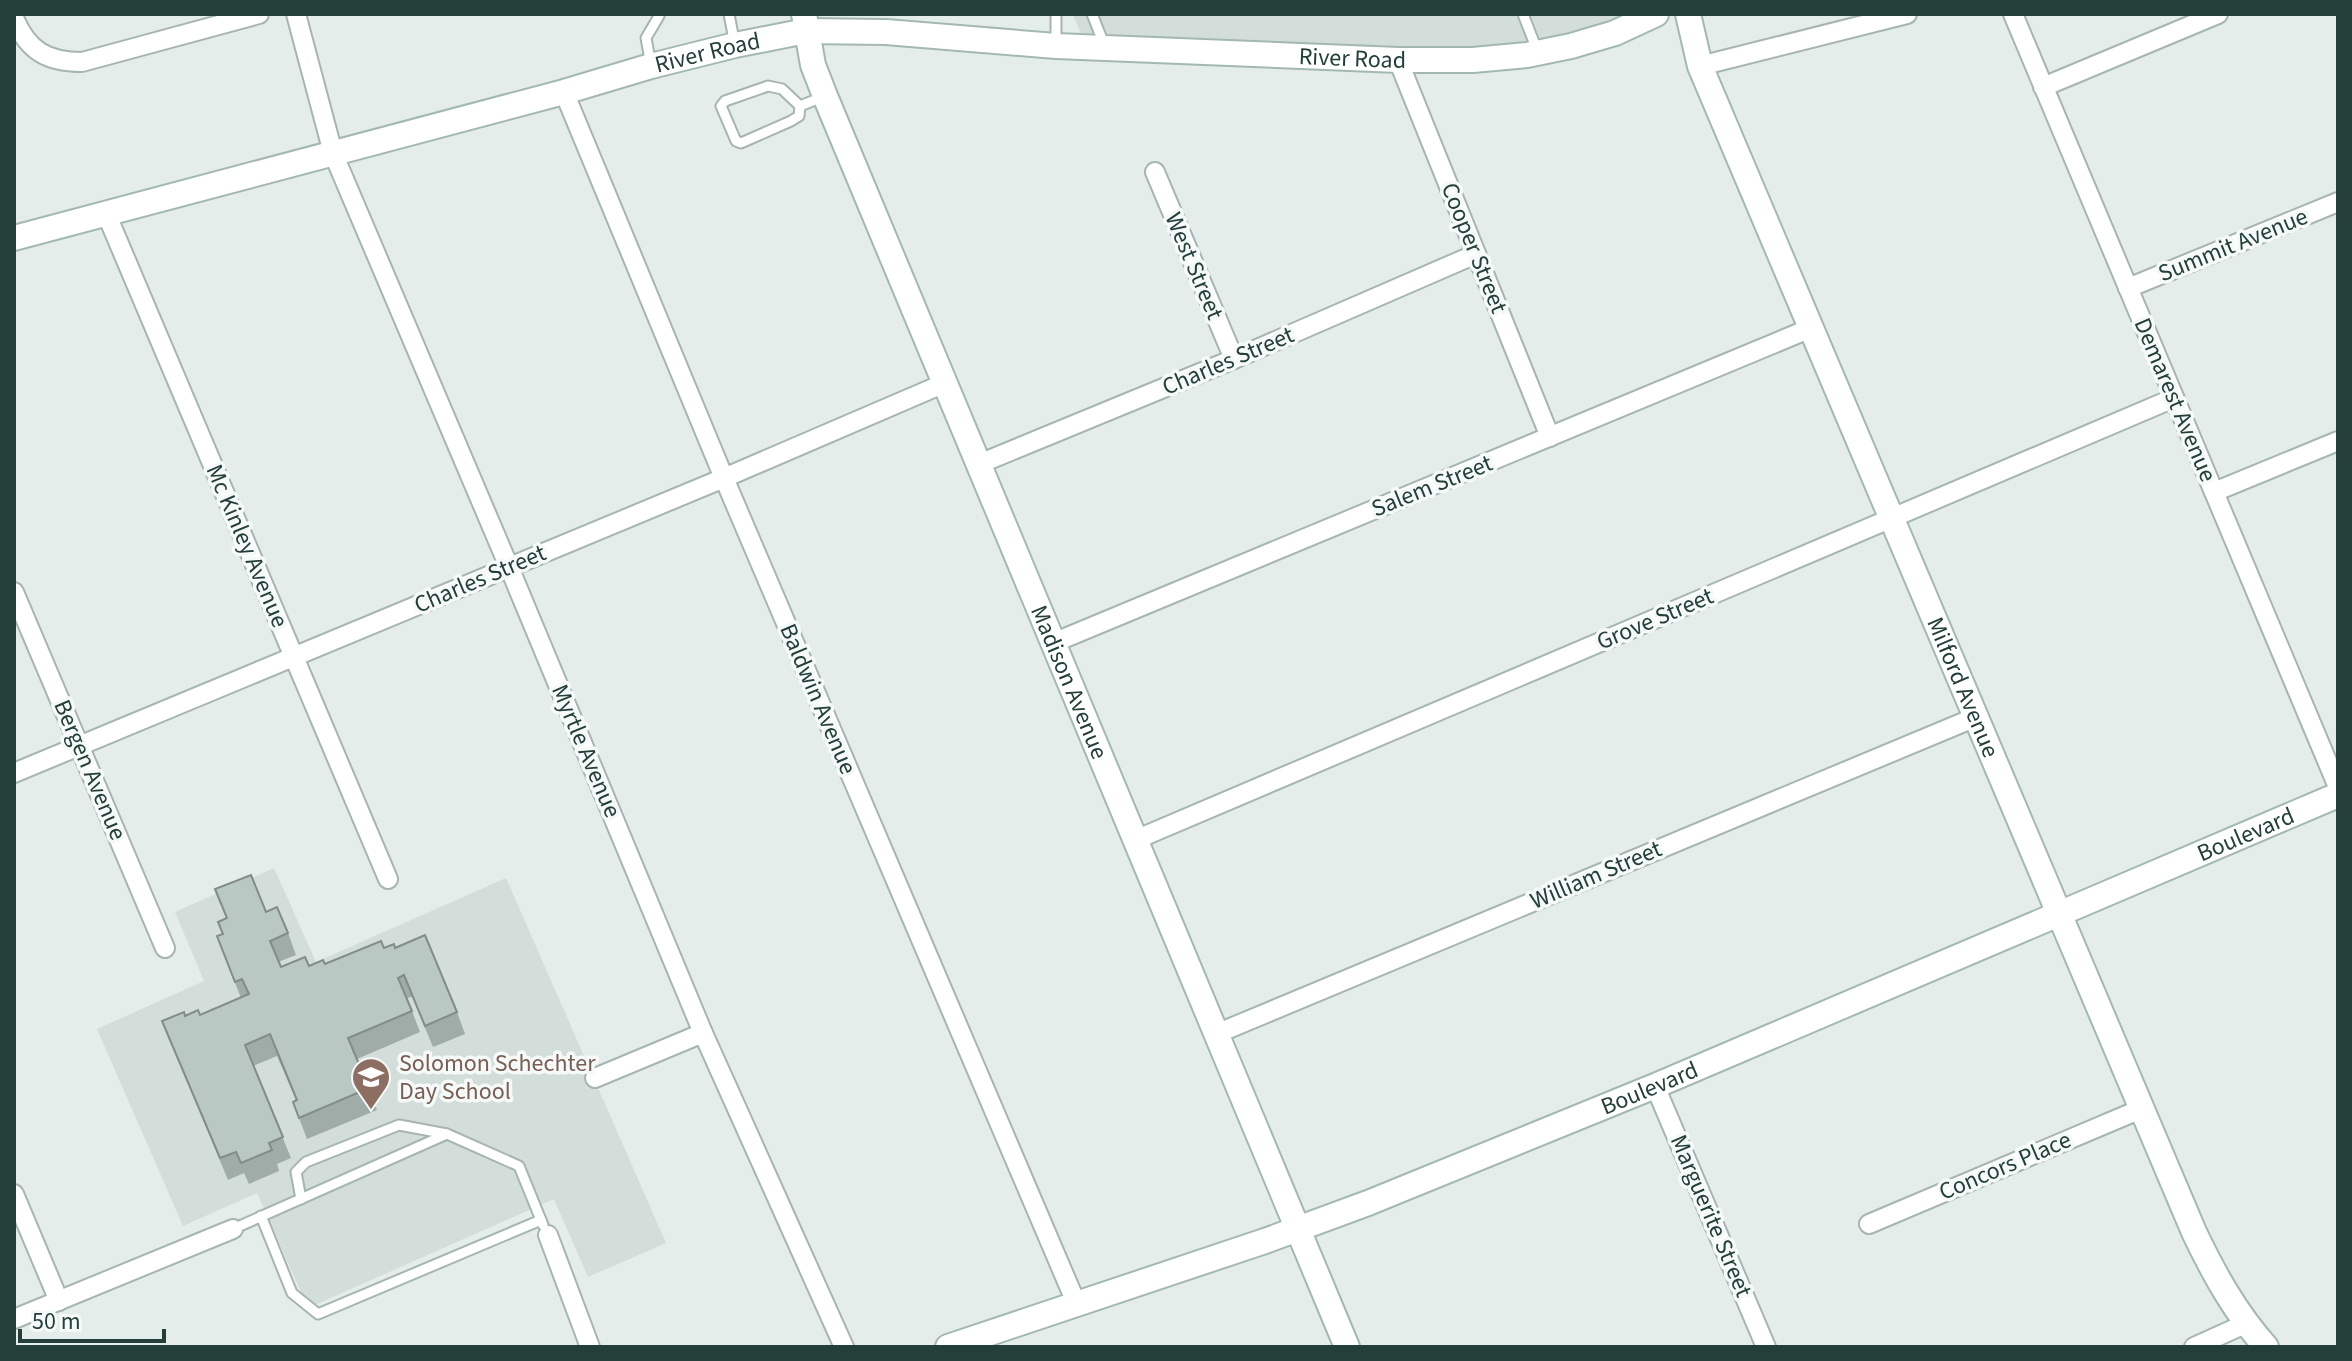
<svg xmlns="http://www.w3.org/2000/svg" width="2352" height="1361" viewBox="0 0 2352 1361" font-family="'Source Sans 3',sans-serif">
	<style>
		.built { fill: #d3ddd9 }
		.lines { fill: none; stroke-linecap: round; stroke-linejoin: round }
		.lane-casing { stroke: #a7b5b2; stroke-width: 13 }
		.street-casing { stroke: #a7b5b2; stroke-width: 22 }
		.secondary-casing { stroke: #a3b8b3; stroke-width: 28 }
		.lane { stroke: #fff; stroke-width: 9 }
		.street { stroke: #fff; stroke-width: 18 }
		.secondary { stroke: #fff; stroke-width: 24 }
		.wall { fill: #a0aca8 }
		.building { fill: #bac8c3; stroke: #828c88; stroke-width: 2 }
		.labels { text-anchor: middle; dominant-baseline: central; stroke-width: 7; stroke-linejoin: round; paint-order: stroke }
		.street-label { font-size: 24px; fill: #243e3a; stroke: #f5f9f8 }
		.education-label { font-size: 24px; fill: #785e54; stroke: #f5f9f8; text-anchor: start }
	</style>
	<rect width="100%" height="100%" fill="#e4edea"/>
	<g class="built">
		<polygon points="1073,14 1656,14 1527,55 1086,47"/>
		<polygon points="274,868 316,962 506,878 666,1243 588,1277 554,1199 308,1308 257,1193 183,1226 97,1029 204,981 175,912"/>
	</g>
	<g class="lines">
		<defs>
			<g id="lane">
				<polyline points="729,14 735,45"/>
				<polyline points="1092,14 1104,44"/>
				<polyline points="1523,14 1537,50"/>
				<polyline points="1056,43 1056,14"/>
				<polyline points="651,65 646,38 659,16"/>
				<polygon points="768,86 782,89 800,106 799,116 791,121 741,143 736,141 721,106 725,101"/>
				<polyline points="800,106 825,96"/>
				<polyline points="301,1199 296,1172 306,1162 399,1125 447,1134 519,1166 543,1225"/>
				<polyline points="261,1216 292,1293 318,1314 541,1220"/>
				<polyline points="233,1229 447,1134"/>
			</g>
			<g id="street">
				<polyline points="296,14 333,153 509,567 703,1033 844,1347"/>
				<polyline points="2013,14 2338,787"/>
				<path d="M14 18C28 51 47 62 82 62L259 14"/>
				<polyline points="1398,60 1550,437"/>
				<polyline points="1700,66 1907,14"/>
				<polyline points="2043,87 2218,14"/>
				<polyline points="564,92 724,478 1077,1305"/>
				<polyline points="1155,172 1234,359"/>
				<polyline points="106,213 388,879"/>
				<polyline points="2128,288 2338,202"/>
				<polyline points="979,464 1234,359 1476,254"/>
				<polyline points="2214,492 2338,441"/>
				<polyline points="14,592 165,948"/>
				<polyline points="1053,643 1811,328"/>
				<polyline points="14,773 724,478 945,383"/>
				<polyline points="1135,840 2174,398"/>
				<polyline points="1216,1034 1976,717"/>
				<polyline points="595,1078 703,1033"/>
				<polyline points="1655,1086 1766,1347"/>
				<polyline points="14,1194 59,1301"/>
				<polyline points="1869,1224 2141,1109"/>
				<polyline points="548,1235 590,1347"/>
				<polyline points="14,1319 233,1229"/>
				<polyline points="2194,1347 2245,1324"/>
			</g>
			<g id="secondary">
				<path id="s1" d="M804 14 813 65 825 96 1347 1347"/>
				<path id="s2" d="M1688 14 1700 66 2194 1232C2214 1274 2235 1312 2266 1347"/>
				<path id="s3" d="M14 238 564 92 651 66 735 45 806 31 886 32 1056 46 1398 60H1473L1527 55 1571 46 1615 33 1656 14"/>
				<path id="s4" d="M948 1347 1265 1241 1368 1203 1655 1086 2338 795"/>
			</g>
		</defs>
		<use href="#lane" class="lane-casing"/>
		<use href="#street" class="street-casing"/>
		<use href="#secondary" class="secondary-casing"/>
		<use href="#lane" class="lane"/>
		<use href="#street" class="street"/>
		<use href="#secondary" class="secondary"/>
	</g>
	<polygon class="wall" points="215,889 266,912 288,933 296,955 278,962 281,967 325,964 384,948 395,948 457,1012 465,1034 433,1047 412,997 407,998 420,1032 357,1059 377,1110 307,1139 293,1102 296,1100 277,1056 253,1066 291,1158 277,1164 279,1171 249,1184 244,1173 228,1180 162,1021 185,1016 200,1015 241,998 217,936 222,934 218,922 226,918"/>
	<polygon class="building" points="251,875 266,912 277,907 288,933 270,941 281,967 305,957 309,966 323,960 325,964 381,941 384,948 394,944 395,948 425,935 457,1012 425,1026 404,975 398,978 412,1011 348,1038 369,1088 299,1118 293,1102 297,1100 270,1034 245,1045 283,1137 269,1143 272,1150 241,1163 236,1152 220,1158 162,1021 184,1012 185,1016 198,1010 200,1015 249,994 242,979 235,982 217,936 223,934 218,922 227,918 215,889"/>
	<defs>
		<symbol id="school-pin" viewBox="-11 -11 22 30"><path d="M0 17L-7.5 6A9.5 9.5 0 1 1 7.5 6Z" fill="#8d6e63" stroke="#f5f9f8"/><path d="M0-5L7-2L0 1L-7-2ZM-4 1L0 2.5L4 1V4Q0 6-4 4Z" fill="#fff"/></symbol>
	</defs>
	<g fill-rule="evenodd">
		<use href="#school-pin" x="349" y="1055" width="44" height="60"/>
	</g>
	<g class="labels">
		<g class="street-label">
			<text stroke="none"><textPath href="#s3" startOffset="718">River Road</textPath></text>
			<text stroke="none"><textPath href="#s3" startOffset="1366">River Road</textPath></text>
			<text transform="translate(2233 245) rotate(-22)">Summit Avenue</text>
			<text transform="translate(1474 248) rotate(68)">Cooper Street</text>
			<text transform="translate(1194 266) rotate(67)">West Street</text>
			<text transform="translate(1228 361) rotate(-23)">Charles Street</text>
			<text transform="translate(2175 400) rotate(67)">Demarest Avenue</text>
			<text transform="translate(1432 486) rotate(-22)">Salem Street</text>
			<text transform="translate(247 546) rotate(67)">Mc Kinley Avenue</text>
			<text transform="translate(480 579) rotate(-23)">Charles Street</text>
			<text transform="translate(1655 619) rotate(-23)">Grove Street</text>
			<text stroke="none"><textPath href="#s1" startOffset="720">Madison Avenue</textPath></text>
			<text stroke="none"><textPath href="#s2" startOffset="728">Milford Avenue</textPath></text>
			<text transform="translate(818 699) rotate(67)">Baldwin Avenue</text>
			<text transform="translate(586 751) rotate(67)">Myrtle Avenue</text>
			<text transform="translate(90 770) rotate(67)">Bergen Avenue</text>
			<text stroke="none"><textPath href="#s4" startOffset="1396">Boulevard</textPath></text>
			<text transform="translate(1596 875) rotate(-23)">William Street</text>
			<text stroke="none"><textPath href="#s4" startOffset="748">Boulevard</textPath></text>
			<text transform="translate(2005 1166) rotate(-23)">Concors Place</text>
			<text transform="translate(1711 1216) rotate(67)">Marguerite Street</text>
		</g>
		<g class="education-label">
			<text x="399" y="1063">Solomon Schechter<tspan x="399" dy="28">Day School</tspan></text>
		</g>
	</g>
	<rect width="2352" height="1361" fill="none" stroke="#243e3a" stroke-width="32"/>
	<path d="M20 1329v12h144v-12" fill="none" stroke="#243e3a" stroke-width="4"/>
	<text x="32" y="1329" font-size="24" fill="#243e3a" stroke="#f5f9f8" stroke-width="6" paint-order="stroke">50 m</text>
</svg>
